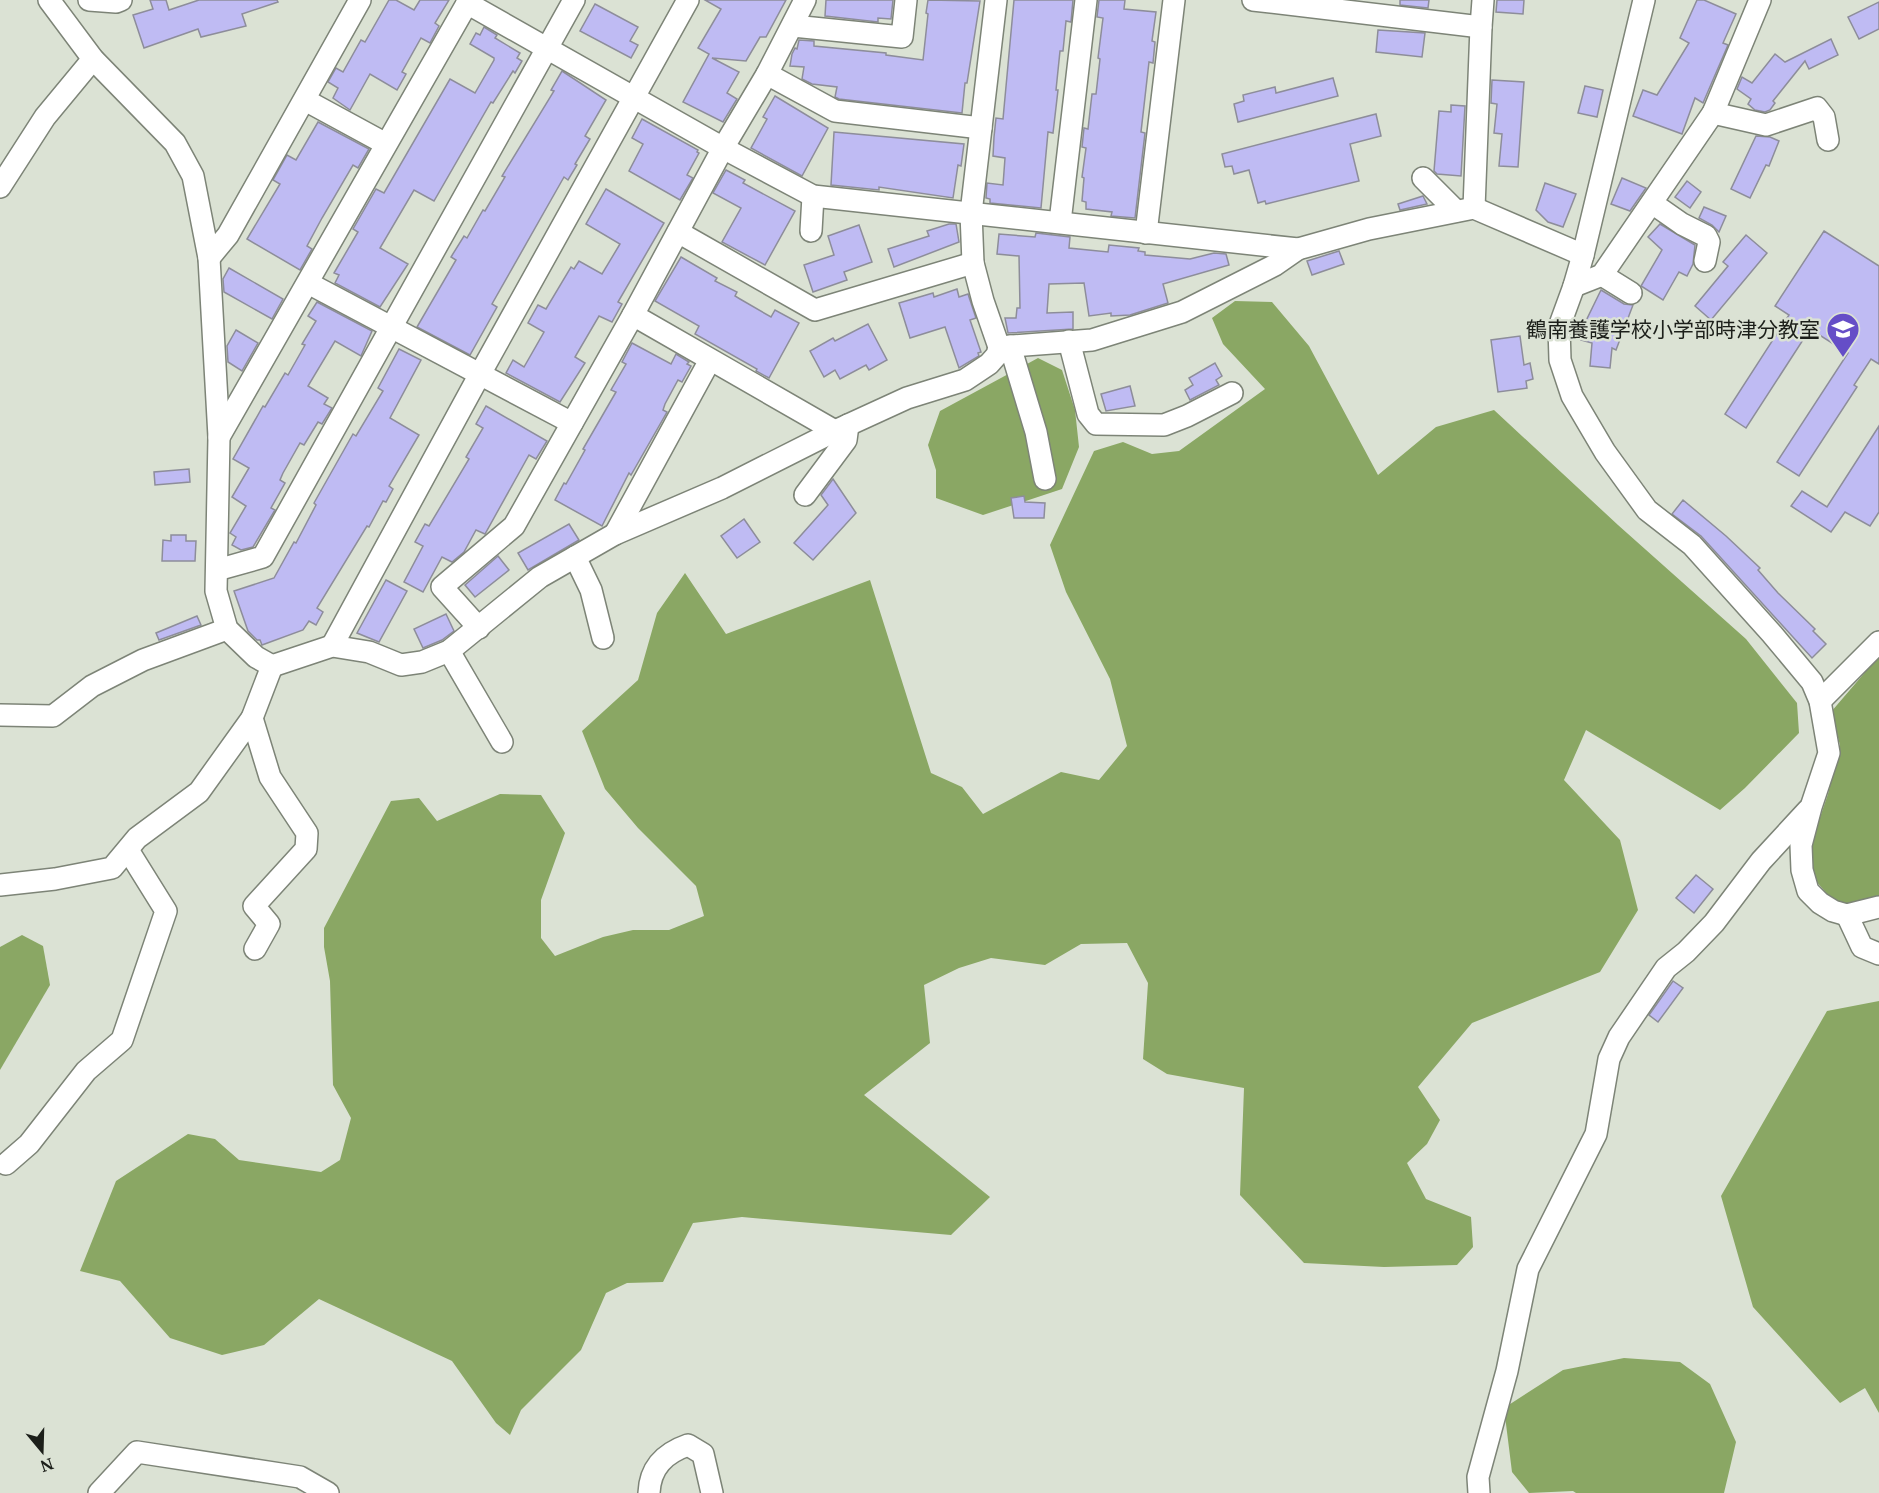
<svg xmlns="http://www.w3.org/2000/svg" width="1879" height="1493" viewBox="0 0 1879 1493" font-family="'Noto Serif','Noto Sans JP',serif">
	<style>
		.forest { fill: #8aa764 }
		.water { fill: #87a461 }
		.building { fill: #bfbbf3; stroke: #8d8d9a; stroke-width: 1.5 }
		.lines { fill: none; stroke-linecap: round; stroke-linejoin: round }
		.minor-casing { stroke: #7d8477; stroke-width: 24 }
		.minor { stroke: #fff; stroke-width: 21 }
		.labels { text-anchor: middle; dominant-baseline: central; stroke-width: 5; stroke-linejoin: round; paint-order: stroke }
		.poi-label { font-size: 21px; fill: #1c1f1a; stroke: #dbe2d4; text-anchor: end }
	</style>
	<rect width="100%" height="100%" fill="#dbe2d4"/>
	<g class="forest">
		<polygon points="1235,301 1272,302 1309,346 1378,475 1436,427 1494,410 1618,525 1746,639 1797,703 1799,733 1745,788 1720,810 1586,730 1564,780 1620,840 1638,910 1600,972 1472,1023 1418,1087 1440,1120 1427,1144 1407,1163 1426,1199 1471,1217 1473,1247 1457,1265 1384,1267 1304,1263 1240,1195 1244,1088 1167,1074 1143,1059 1148,983 1127,943 1081,944 1045,965 991,958 959,968 924,985 930,1043 864,1095 990,1197 951,1235 742,1217 693,1223 663,1282 627,1283 606,1293 581,1350 521,1410 510,1435 496,1423 452,1361 319,1299 264,1345 222,1355 170,1338 120,1281 80,1271 116,1181 188,1134 215,1139 239,1160 321,1172 340,1160 351,1118 333,1085 330,981 324,947 324,928 391,801 419,798 437,821 500,794 541,795 565,833 541,900 541,938 555,956 603,937 633,930 669,930 704,916 696,886 638,828 605,789 582,731 638,680 657,613 685,573 726,634 870,580 931,773 962,787 983,814 1061,772 1099,780 1127,746 1110,679 1066,592 1050,545 1094,451 1123,442 1152,454 1179,451 1265,389 1223,344 1212,318"/>
		<polygon points="1038,358 1062,370 1075,410 1079,447 1062,489 983,515 936,498 936,470 928,445 940,411"/>
		<polygon points="22,935 43,946 50,985 0,1070 0,947"/>
		<polygon points="1879,1001 1879,1413 1865,1388 1840,1403 1753,1307 1721,1196 1827,1011"/>
		<polygon points="1624,1358 1680,1362 1710,1384 1736,1442 1724,1493 1576,1493 1573,1491 1529,1493 1512,1472 1504,1408 1563,1370"/>
	</g>
	<polygon class="water" points="1879,656 1879,897 1854,908 1835,903 1815,880 1809,867 1811,844 1828,794 1840,745 1831,712"/>
	<g class="building">
		<polygon points="150,0 166,0 169,10 199,0 277,0 278,2 242,14 246,26 201,37 198,29 144,48 133,15 153,9"/>
		<polygon points="389,0 396,0 414,10 420,0 449,0 435,23 439,26 430,43 421,38 402,72 406,74 397,90 370,74 350,110 333,98 338,88 328,82 336,68 343,72 361,40 365,42"/>
		<polygon points="705,0 786,0 766,37 760,37 746,61 712,58 739,72 727,93 737,99 723,122 683,102 709,54 698,48 721,9"/>
		<polygon points="826,0 893,0 891,19 878,18 878,22 825,16"/>
		<polygon points="928,0 980,1 967,83 965,83 962,113 839,99 835,97 837,87 812,84 802,79 804,67 790,66 792,54 795,48 797,49 799,40 814,41 814,46 886,53 886,55 923,60 928,14 926,13"/>
		<polygon points="1014,0 1073,0 1071,22 1066,21 1063,51 1060,51 1056,90 1058,90 1053,133 1048,132 1041,208 990,203 990,199 986,198 987,183 1003,185 1005,158 993,156 994,137 996,118 1003,119"/>
		<polygon points="1099,0 1125,0 1124,9 1156,12 1152,41 1155,42 1153,63 1149,62 1141,132 1145,133 1135,218 1111,216 1112,212 1086,209 1086,202 1082,201 1084,178 1082,177 1086,148 1082,147 1084,128 1088,129 1092,94 1096,94 1100,59 1098,58 1103,18 1097,17"/>
		<polygon points="1400,0 1429,0 1428,8 1400,5"/>
		<polygon points="1497,0 1524,0 1523,14 1496,12"/>
		<polygon points="1697,0 1704,0 1736,14 1723,43 1728,45 1703,103 1695,98 1682,134 1633,116 1643,90 1657,95 1689,43 1680,38"/>
		<polygon points="1879,2 1879,29 1859,39 1848,17"/>
		<polygon points="595,4 638,27 630,41 638,45 631,58 580,31"/>
		<polygon points="484,27 497,35 495,38 520,53 517,58 522,61 515,73 513,71 493,103 491,102 434,201 414,190 380,248 408,264 380,307 335,283 339,275 334,273 358,232 353,229 376,189 384,193 450,79 475,93 494,60 494,58 470,44 476,33 480,35"/>
		<polygon points="1378,30 1425,33 1422,57 1376,52"/>
		<polygon points="1831,39 1838,55 1809,69 1805,61 1773,101 1775,103 1770,110 1765,112 1755,110 1748,104 1751,99 1737,89 1742,77 1752,83 1775,54 1785,62"/>
		<polygon points="562,71 606,100 585,136 590,139 575,164 577,165 568,180 564,177 492,304 497,307 470,355 417,327 456,260 451,257 464,236 467,238 483,210 485,211 505,177 502,176 554,91 551,90"/>
		<polygon points="1333,78 1338,96 1238,122 1234,104 1244,101 1243,95 1275,87 1276,93"/>
		<polygon points="1492,80 1524,82 1518,167 1499,166 1502,134 1494,133 1497,104 1491,103"/>
		<polygon points="1585,86 1603,90 1597,117 1578,113"/>
		<polygon points="775,96 828,128 802,176 751,148 767,119 763,117"/>
		<polygon points="1451,105 1465,106 1461,176 1437,174 1434,171 1439,111 1451,112"/>
		<polygon points="1376,114 1381,136 1350,144 1359,181 1266,204 1265,201 1258,203 1249,170 1234,174 1232,166 1225,167 1222,154"/>
		<polygon points="642,119 698,150 697,152 699,153 687,175 693,178 680,200 629,171 643,144 632,138"/>
		<polygon points="318,122 369,149 358,168 353,165 322,218 307,246 312,249 300,270 247,239 280,184 273,180 287,155 296,160"/>
		<polygon points="834,132 964,144 961,166 958,165 953,198 879,187 879,190 831,185"/>
		<polygon points="1756,136 1770,137 1779,141 1769,166 1766,165 1750,198 1731,189"/>
		<polygon points="726,170 745,180 743,183 795,211 765,265 722,242 741,208 713,193"/>
		<polygon points="1622,178 1646,188 1630,211 1611,204"/>
		<polygon points="1687,181 1701,192 1690,208 1675,197"/>
		<polygon points="1545,183 1576,194 1563,227 1548,222 1536,210"/>
		<polygon points="606,189 664,223 618,302 622,304 612,322 599,316 575,357 585,363 560,402 506,373 513,360 524,367 544,332 528,323 538,305 546,309 571,267 574,269 579,261 602,274 620,244 586,224"/>
		<polygon points="1423,196 1427,204 1400,210 1398,204"/>
		<polygon points="1704,207 1726,216 1719,232 1712,225 1699,218"/>
		<polygon points="949,224 956,224 959,242 894,267 888,249 929,236 927,231"/>
		<polygon points="1660,224 1695,245 1693,264 1687,276 1679,272 1663,300 1641,286 1662,250 1648,237"/>
		<polygon points="859,225 872,262 844,272 847,280 813,292 804,265 834,255 828,236"/>
		<polygon points="1824,231 1879,266 1879,364 1871,359 1854,385 1857,387 1799,476 1777,462 1848,353 1810,329 1746,428 1725,414 1789,315 1775,306"/>
		<polygon points="1036,233 1070,237 1069,248 1108,252 1109,245 1139,248 1138,251 1145,252 1145,255 1190,259 1214,253 1226,254 1229,265 1163,284 1168,303 1130,315 1111,316 1111,313 1089,316 1084,283 1049,284 1047,313 1073,312 1073,329 1008,333 1005,318 1016,318 1017,308 1020,308 1019,256 997,254 999,234 1035,237"/>
		<polygon points="1746,235 1767,253 1711,320 1695,306 1728,266 1723,262"/>
		<polygon points="1339,251 1344,264 1312,275 1307,261"/>
		<polygon points="681,257 717,278 715,281 737,292 735,296 740,299 771,317 775,310 799,323 769,378 756,371 757,369 695,334 699,326 655,301"/>
		<polygon points="229,268 283,299 272,319 224,292 223,279"/>
		<polygon points="957,289 959,297 968,294 976,318 970,320 981,352 978,353 979,356 959,368 945,327 910,338 899,303 933,293 934,297"/>
		<polygon points="1601,290 1624,304 1633,305 1616,350 1612,348 1610,368 1590,366 1592,343 1581,340 1584,330 1582,329"/>
		<polygon points="317,302 372,331 361,356 335,341 308,386 328,398 324,404 332,408 322,424 318,422 304,445 300,443 283,473 280,480 285,483 271,508 275,510 253,547 241,550 232,545 236,537 230,533 246,506 232,497 249,468 233,459 263,406 265,407 285,373 288,375 305,345 302,344 316,321 308,316"/>
		<polygon points="868,324 887,360 869,370 866,365 840,379 835,370 824,377 810,351 833,338 835,341"/>
		<polygon points="236,330 258,343 242,371 228,362 227,346"/>
		<polygon points="1520,336 1524,365 1530,363 1533,379 1526,381 1527,388 1498,392 1491,340"/>
		<polygon points="632,343 671,364 676,354 689,362 687,364 691,366 682,382 678,380 665,404 663,410 667,412 631,475 629,473 602,526 555,500 564,483 566,484 585,450 583,449 616,392 611,390 626,364 622,362"/>
		<polygon points="399,349 421,360 390,418 419,435 389,486 393,489 386,502 383,501 369,527 367,526 317,608 323,612 316,625 309,621 303,630 262,645 260,640 257,640 248,631 234,591 274,578 294,542 296,543 316,505 314,503 353,434 356,436 383,391 378,388"/>
		<polygon points="1215,363 1222,376 1216,380 1219,385 1190,400 1185,390 1193,385 1189,378"/>
		<polygon points="1130,386 1135,406 1106,411 1101,394"/>
		<polygon points="486,406 547,441 536,459 529,455 485,534 476,530 464,552 452,562 442,557 423,592 404,582 423,546 415,542 425,524 429,526 469,459 466,457 483,428 476,424"/>
		<polygon points="1879,426 1879,512 1870,526 1845,512 1831,532 1791,506 1802,491 1827,507"/>
		<polygon points="189,469 190,482 155,485 154,472"/>
		<polygon points="833,479 856,513 813,560 794,543 828,505 821,495"/>
		<polygon points="1024,496 1025,502 1045,503 1044,518 1014,518 1011,498"/>
		<polygon points="1683,500 1726,536 1760,568 1758,570 1778,593 1815,629 1813,631 1826,644 1812,658 1701,536 1672,514"/>
		<polygon points="744,519 760,542 737,558 721,536"/>
		<polygon points="569,524 579,540 528,570 518,553"/>
		<polygon points="171,535 186,535 186,541 196,541 195,561 162,561 163,540 171,541"/>
		<polygon points="498,556 509,570 475,597 465,585"/>
		<polygon points="386,580 407,591 379,642 357,633"/>
		<polygon points="446,614 454,631 442,640 423,648 414,629"/>
		<polygon points="197,616 201,625 159,640 156,633"/>
		<polygon points="1696,875 1713,889 1694,913 1676,898"/>
		<polygon points="1673,981 1683,988 1658,1022 1649,1015"/>
	</g>
	<g class="lines">
		<defs>
			<g id="minor">
				<polyline points="49,0 93,59 175,143 193,176 209,258 219,437 216,591 227,629 256,657 272,666 332,646 369,652 401,665 422,662 449,651 540,577 615,534 722,488 835,431 907,398 965,380 989,364 997,355 999,347 1092,340 1182,312 1275,265 1298,249 1369,229 1474,208 1583,255"/>
				<polyline points="89,0 116,2 121,0"/>
				<polyline points="996,0 971,213 973,263 983,301 999,347"/>
				<polyline points="1253,0 1481,27 1483,0"/>
				<polyline points="1644,0 1583,255 1574,286 1559,327 1560,360 1572,396 1605,452 1647,510 1692,545 1772,634 1812,682 1820,701 1829,753 1811,807 1801,845 1802,870 1808,891 1820,903 1833,911 1847,915 1879,907"/>
				<polyline points="467,3 723,148 813,196 1298,249"/>
				<polyline points="793,26 902,37 906,0"/>
				<polyline points="767,74 835,111 981,128"/>
				<polyline points="305,100 386,144"/>
				<polyline points="1713,113 1766,125 1817,108 1824,117 1828,140"/>
				<polyline points="1423,178 1456,211"/>
				<polyline points="0,187 45,117 93,59"/>
				<polyline points="1652,203 1682,224 1706,236 1709,242 1705,261"/>
				<polyline points="1474,208 1481,27"/>
				<polyline points="1060,222 1086,0"/>
				<polyline points="811,231 813,196"/>
				<polyline points="678,232 815,310 973,263"/>
				<polyline points="1146,233 1174,0"/>
				<polyline points="209,258 228,235 360,0"/>
				<polyline points="1602,275 1631,293"/>
				<polyline points="308,283 572,423"/>
				<polyline points="1574,286 1602,275 1713,113 1760,0"/>
				<polyline points="633,315 835,431"/>
				<polyline points="1069,341 1088,414 1096,424 1164,425 1187,416 1232,393"/>
				<polyline points="1010,346 1036,432 1045,479"/>
				<polyline points="219,437 469,0"/>
				<polyline points="805,495 846,440 848,425"/>
				<polyline points="615,534 710,360"/>
				<polyline points="575,557 591,590 603,638"/>
				<polyline points="217,570 263,557 574,0"/>
				<polyline points="479,628 442,587 514,526 633,315 723,148 767,74 805,0"/>
				<polyline points="332,646 480,374 688,0"/>
				<polyline points="449,651 502,742"/>
				<polyline points="1820,701 1879,642"/>
				<polyline points="0,715 53,716 92,686 143,660 227,629"/>
				<polyline points="252,718 270,777 307,833 306,849 254,906 269,924 255,949"/>
				<polyline points="0,885 55,879 112,868 137,838 199,792 252,718 272,666"/>
				<polyline points="1847,915 1862,947 1879,954"/>
				<polyline points="6,1164 29,1144 86,1071 122,1040 166,911 128,850"/>
				<polyline points="99,1493 137,1452 300,1477 328,1493"/>
				<path d="M649 1493C650 1467 665 1453 688 1445L703 1454 712 1493"/>
				<polyline points="1479,1493 1478,1477 1507,1371 1528,1269 1596,1134 1609,1059 1619,1037 1666,968 1686,952 1714,923 1761,861 1808,810"/>
			</g>
		</defs>
		<use href="#minor" class="minor-casing"/>
		<use href="#minor" class="minor"/>
	</g>
	<defs>
		<symbol id="school-pin" viewBox="-11 -11 22 30"><path d="M0 17L-7.5 6A9.5 9.5 0 1 1 7.5 6Z" fill="#654ec7" stroke="#dbe2d4"/><path d="M0-5L7-2L0 1L-7-2ZM-4 1L0 2.5L4 1V4Q0 6-4 4Z" fill="#fff"/></symbol>
	</defs>
	<g fill-rule="evenodd">
		<use href="#school-pin" x="1824" y="310" width="38" height="52"/>
	</g>
	<g class="labels">
		<g class="poi-label">
			<text x="1820" y="329">鶴南養護学校小学部時津分教室</text>
		</g>
	</g>
	<g transform="translate(42 1451) rotate(161)" stroke="#dbe2d4" stroke-width="4.5" paint-order="stroke">
	<path d="M0-4.5L10 22L0 15L-10 22Z" fill="#1c1f1a"/>
	<text y="-9" font-size="16" font-weight="bold" text-anchor="middle" fill="#1c1f1a">N</text>
	</g>
</svg>
